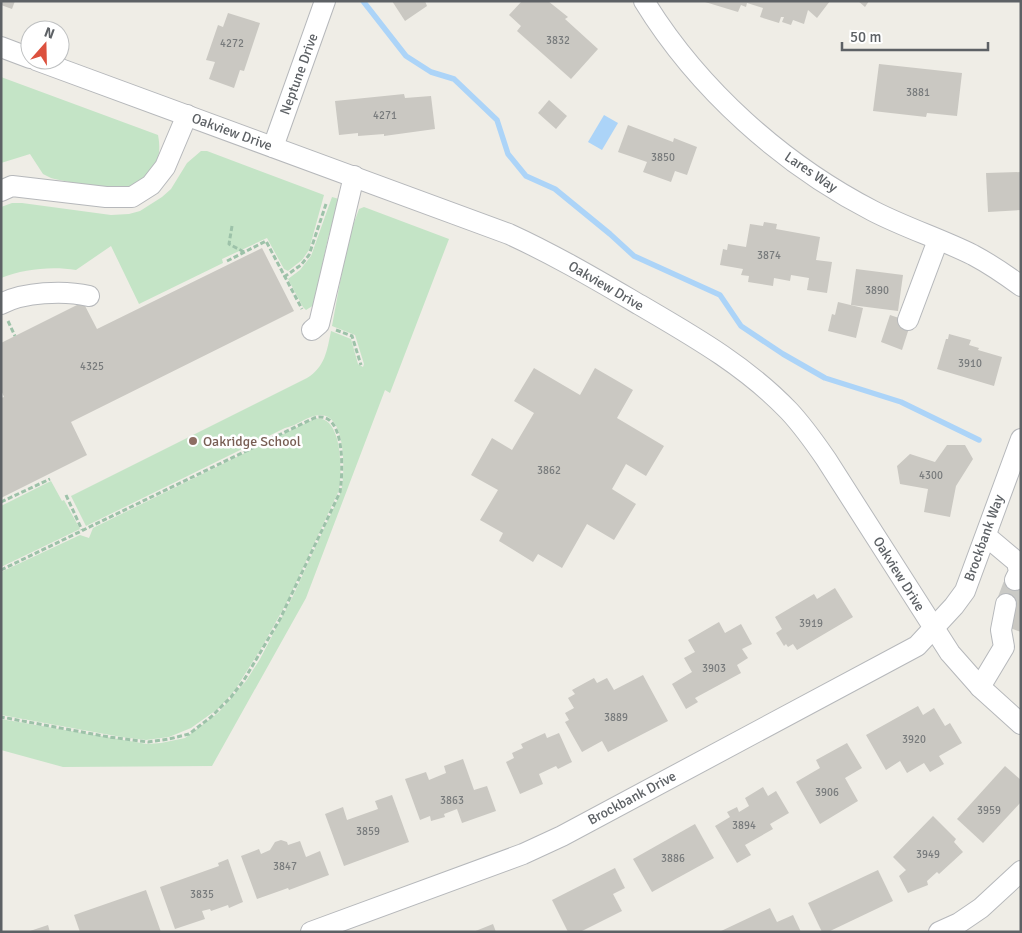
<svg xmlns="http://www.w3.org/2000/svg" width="1022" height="933" viewBox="0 0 1022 933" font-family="Signika,sans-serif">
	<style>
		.green { fill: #c4e4c6 }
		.water { fill: #acd4f8 }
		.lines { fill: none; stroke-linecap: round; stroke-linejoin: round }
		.stream { stroke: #acd4f8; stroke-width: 5.5 }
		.building { fill: #cac8c2 }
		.minor-tunnel { stroke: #cacac6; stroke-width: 20; stroke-dasharray: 20 10; stroke-linecap: butt }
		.minor-casing { stroke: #b6b8bb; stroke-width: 22 }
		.path { stroke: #9dc2a9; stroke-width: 3; stroke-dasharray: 5 2.5; stroke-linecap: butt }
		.minor { stroke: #fff; stroke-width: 20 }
		.education-dot { fill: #8d6e63; stroke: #fff; stroke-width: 2 }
		.labels { text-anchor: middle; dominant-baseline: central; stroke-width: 5; stroke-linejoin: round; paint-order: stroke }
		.number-label { font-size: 11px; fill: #787b7c }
		.street-label { font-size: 14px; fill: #5d6165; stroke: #fff }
		.education-label { font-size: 14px; fill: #785e54; stroke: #fff; text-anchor: start }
	</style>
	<rect width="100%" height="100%" fill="#efede6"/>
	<g class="green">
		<path d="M1 77 158 135C162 156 157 169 139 181 136 183 132 187 129 188 116 191 66 182 51 178L43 174 30 154 1 163Z"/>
		<path d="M201 151H207L324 195 309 250 302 260 288 271 284 269 267 238 222 259 223 263 139 304 111 246 76 270C51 266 24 269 1 278V207L12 203H22L111 215 129 214 140 211 162 197 171 189 187 163Z"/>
		<polygon points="332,197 339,199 339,204 328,238 314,305 306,310 303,307 288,279 300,270 311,256"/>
		<path d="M364 207 449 239 390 393 385 390 306 598 212 766 63 767 1 750V719L147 744 161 743 185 738 218 713 246 681 260 659 293 596 341 492C345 475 347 416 321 415 308 415 297 426 285 428L86 526 71 496 307 378C325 367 327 351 331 331L351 339 358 364 363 367 364 364 355 335 332 326 348 239 359 209Z"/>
		<path d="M314 419C343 413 342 472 339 490L287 602 263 645 235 690 219 708 191 728 169 737 146 740 121 737 1 715V572L80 535 89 538 93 528Z"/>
		<polygon points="51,481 62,501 64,500 80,529 1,567 1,506"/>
	</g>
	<polygon class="water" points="604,115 618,123 602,150 588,142"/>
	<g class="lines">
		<polyline class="stream" points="363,1 406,56 431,72 454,79 497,120 508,154 526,176 555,189 610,234 634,256 720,295 741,326 783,354 825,378 901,402 979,440"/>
	</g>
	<g class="building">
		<polygon points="1,1 15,1 12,9 1,5"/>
		<polygon points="392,1 425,1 427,6 405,21"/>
		<polygon points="522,1 548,1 568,17 565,19 598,49 571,79 517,31 521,26 509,15"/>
		<polygon points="830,1 817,18 808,10 804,24 793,20 791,25 782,22 784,17 781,17 779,23 760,17 763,8 747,3 746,7 741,5 738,12 705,2"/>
		<polygon points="858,1 869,1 865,7"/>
		<polygon points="228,13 260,23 244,71 240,70 234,88 209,79 215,62 206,60 218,25 223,27"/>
		<polygon points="879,64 962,73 957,116 927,113 926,117 873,111"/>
		<polygon points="404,94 405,98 431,96 435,129 384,136 384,134 358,136 358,133 339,135 335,101"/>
		<polygon points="549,100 567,116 556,129 538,113"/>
		<polygon points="628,125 673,142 674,138 697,147 687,175 675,171 671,182 643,172 647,162 618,152"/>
		<polygon points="1021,172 1021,210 988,212 986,173"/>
		<polygon points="764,222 777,224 776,229 820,237 816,260 832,262 827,293 807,290 809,278 791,275 790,281 774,278 773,286 748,282 749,276 741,275 743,269 720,265 723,249 727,250 728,244 746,247 750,224 763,226"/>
		<polygon points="262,248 294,311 71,422 87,455 1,498 1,398 4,397 1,390 1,343 83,302 97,329"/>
		<polygon points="856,269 903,275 898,311 851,305"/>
		<polygon points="838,302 863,308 856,338 828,331 832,314 835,315"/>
		<polygon points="890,315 911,322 902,350 881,342"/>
		<polygon points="949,334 971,340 969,345 979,348 978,350 1002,357 994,386 937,369 946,339 948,339"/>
		<polygon points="534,368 580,395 595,368 633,390 617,418 664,446 646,476 626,464 612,489 636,504 614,540 587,524 562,568 538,554 533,562 499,541 503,533 480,520 498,490 471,475 492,438 512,450 534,413 514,401"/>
		<polygon points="947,445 965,445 973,459 956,486 950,517 924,512 928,489 900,484 897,466 910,454 935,462"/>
		<polygon points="1009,577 1021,582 1021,632 1005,626 1000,601"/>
		<polygon points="835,588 853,617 797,650 793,644 788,647 786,644 784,646 776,633 782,629 775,617 814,594 817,599"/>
		<polygon points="719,622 725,633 741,624 752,644 742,649 748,658 737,665 741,673 695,698 698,702 686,709 672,684 692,672 684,658 695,652 688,640"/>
		<polygon points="643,675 668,721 608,752 602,741 582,752 565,722 569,720 565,713 574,708 568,698 575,694 572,690 594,678 597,683 607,678 614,690"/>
		<polygon points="918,706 923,715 934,708 945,726 950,723 962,743 939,756 944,764 930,772 924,763 907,773 900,761 886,770 866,735"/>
		<polygon points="545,733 547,738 559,733 572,762 558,769 556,766 539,774 543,784 520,794 506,762 514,758 512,753 523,748 521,744"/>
		<polygon points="847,743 862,768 845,778 858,801 820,824 796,782 820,768 816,760"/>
		<polygon points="463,759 474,790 487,786 496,811 462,823 457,809 444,814 445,817 431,821 430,816 420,820 405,779 426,772 429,780 446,773 444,766"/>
		<polygon points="1005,766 1021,780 1021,802 983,843 957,819"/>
		<polygon points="763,787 768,796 776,791 789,813 770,824 773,829 745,845 751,855 737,863 715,826 730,817 727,812 737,807 739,812 749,806 745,798"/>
		<polygon points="392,795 409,842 344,866 325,814 343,807 347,820 378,809 375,801"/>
		<polygon points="933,816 956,839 954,842 963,852 939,874 937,872 927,881 928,885 908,893 899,876 906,870 893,857"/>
		<polygon points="695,824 714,858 652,892 633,859"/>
		<polygon points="281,840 287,842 288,845 300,841 306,857 320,851 329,875 289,890 288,888 257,899 241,856 259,849 261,854 270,850 275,842"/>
		<polygon points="228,859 243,902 229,908 228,905 211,911 210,909 202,911 205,919 175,929 160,887 219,866 218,863"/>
		<polygon points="615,868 625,888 613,894 622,911 580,932 568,932 552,900"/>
		<polygon points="878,870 893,901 828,932 822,932 808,903"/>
		<polygon points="146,890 161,932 80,932 74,915"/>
		<polygon points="770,908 777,922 793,915 801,932 719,932"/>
		<polygon points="493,924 496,932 473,932"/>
		<polygon points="48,925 50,932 30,932 30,931"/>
	</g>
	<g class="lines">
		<polyline class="minor-tunnel" points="1006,604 1015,580"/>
		<defs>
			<g id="minor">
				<path d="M644 1C698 89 782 164 873 211 906 228 941 239 973 255 990 264 1006 275 1021 286"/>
				<polyline points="1,47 30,58"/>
				<path d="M36 60 509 234C555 255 597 280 640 305 693 336 746 366 789 411 803 426 815 443 826 459L950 653 980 687 1021 724"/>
				<polyline points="273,147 325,1"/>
				<polyline points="1,191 12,186 106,197 132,197 151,185 165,167 187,115"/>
				<path d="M1 304C23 292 64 290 89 296"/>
				<polyline points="908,320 938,240"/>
				<polyline points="312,330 319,324 354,176"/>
				<polyline points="986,536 1017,562 1019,572 1015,580"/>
				<polyline points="980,687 1004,647 1001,630 1006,604"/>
				<polyline points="311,932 523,854 562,836 917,646 954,606 965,591 1021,439"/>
				<polyline points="939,932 959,923 981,908 1021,871"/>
			</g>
		</defs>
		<use href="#minor" class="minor-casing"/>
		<g class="path">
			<polyline points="232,226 229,244 244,252"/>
			<polyline points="227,261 266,241 302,309"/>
			<polyline points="284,277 301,265 309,255 326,204"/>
			<polyline points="8,321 15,336"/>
			<polyline points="336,330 352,336 361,365"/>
			<polyline points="66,495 82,530"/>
			<polyline points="1,502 50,479"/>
			<path d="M1 570 314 418C346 408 343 473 340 492L280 619 244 680 231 697 211 717 189 734 169 739 148 742 109 737 1 717"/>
		</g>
		<use href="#minor" class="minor"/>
	</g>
	<circle class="education-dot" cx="193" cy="441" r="5"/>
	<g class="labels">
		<g class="number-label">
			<text x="558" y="40">3832</text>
			<text x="232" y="43">4272</text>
			<text x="918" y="92">3881</text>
			<text x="385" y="115">4271</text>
			<text x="663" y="157">3850</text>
			<text x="769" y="255">3874</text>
			<text x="877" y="290">3890</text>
			<text x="970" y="363">3910</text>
			<text x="92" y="366">4325</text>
			<text x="549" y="470">3862</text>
			<text x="931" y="475">4300</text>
			<text x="811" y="623">3919</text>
			<text x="714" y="668">3903</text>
			<text x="616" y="717">3889</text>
			<text x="914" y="739">3920</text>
			<text x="827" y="792">3906</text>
			<text x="452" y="800">3863</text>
			<text x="989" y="810">3959</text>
			<text x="744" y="825">3894</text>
			<text x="368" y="831">3859</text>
			<text x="928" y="854">3949</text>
			<text x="673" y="858">3886</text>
			<text x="285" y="866">3847</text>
			<text x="202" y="894">3835</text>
		</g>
		<g class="street-label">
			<text transform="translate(299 74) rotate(-70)">Neptune Drive</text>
			<text transform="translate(232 132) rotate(20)">Oakview Drive</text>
			<text transform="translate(811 172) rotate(34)">Lares Way</text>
			<text transform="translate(606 286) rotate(30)">Oakview Drive</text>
			<text transform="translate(984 538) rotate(-70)">Brockbank Way</text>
			<text transform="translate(899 574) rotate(58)">Oakview Drive</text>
			<text transform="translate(632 798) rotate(-28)">Brockbank Drive</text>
		</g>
		<g class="education-label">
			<text x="203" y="441">Oakridge School</text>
		</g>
	</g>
	<rect width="1022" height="933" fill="none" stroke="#5d6165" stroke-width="5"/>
	<g transform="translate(45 45) rotate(20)"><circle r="24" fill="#ffffff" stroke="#bec0c1"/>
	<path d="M0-4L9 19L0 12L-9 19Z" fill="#dc513e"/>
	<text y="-8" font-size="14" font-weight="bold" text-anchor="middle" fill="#5d6165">N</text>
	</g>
	<path d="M842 42v8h146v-8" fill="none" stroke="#5d6165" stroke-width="2.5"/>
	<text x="850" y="42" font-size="15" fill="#5d6165" stroke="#ffffff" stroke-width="4" paint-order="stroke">50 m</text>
</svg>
